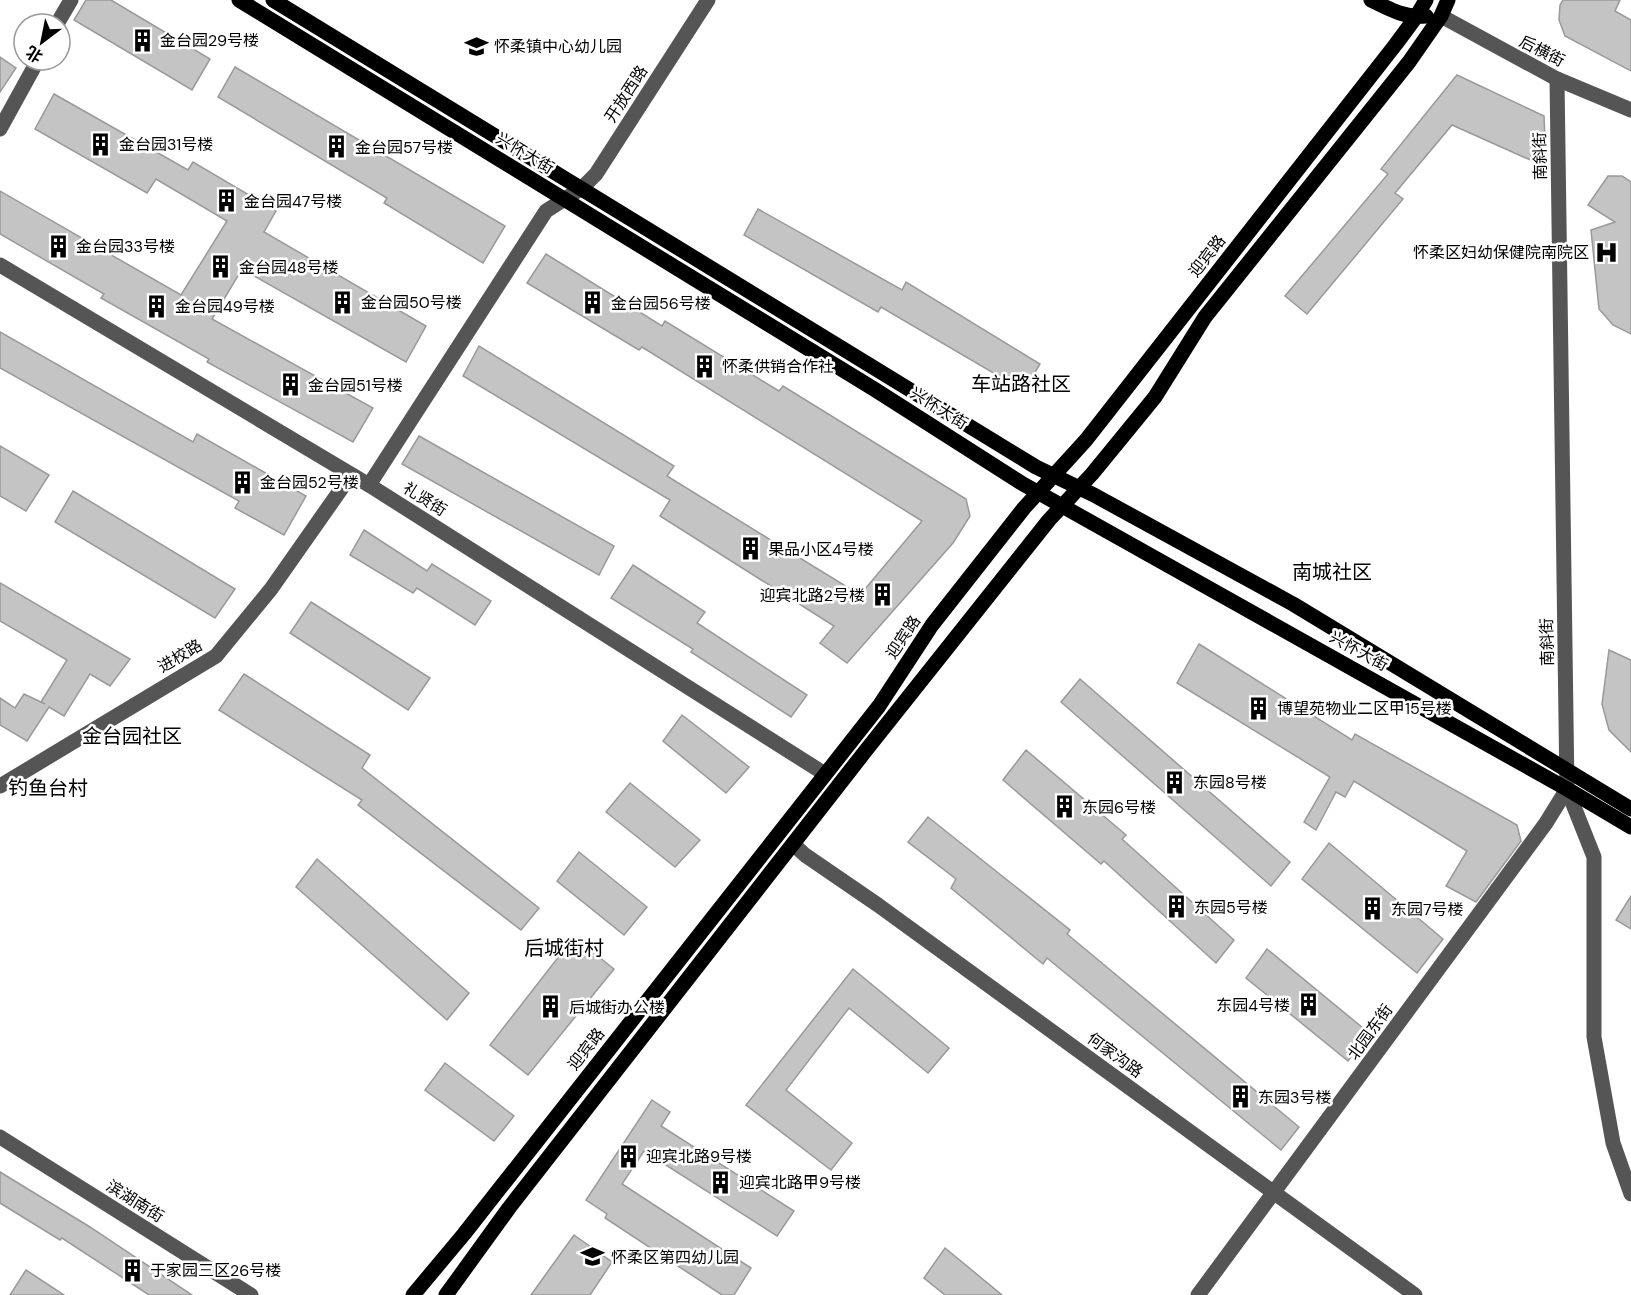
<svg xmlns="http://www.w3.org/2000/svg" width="1631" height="1295" viewBox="0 0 1631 1295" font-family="'DM Sans','Noto Sans SC',sans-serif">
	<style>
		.building { fill: #c4c4c4; stroke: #999; stroke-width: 1.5 }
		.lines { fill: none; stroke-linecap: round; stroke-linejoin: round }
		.minor { stroke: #555; stroke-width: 15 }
		.major { stroke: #000; stroke-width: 15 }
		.labels { text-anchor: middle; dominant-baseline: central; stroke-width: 5; stroke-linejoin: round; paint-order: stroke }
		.poi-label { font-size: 16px; fill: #000; stroke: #fff; text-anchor: start }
		.street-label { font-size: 16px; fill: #000; stroke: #fff }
		.quarter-label { font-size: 20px; fill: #000; stroke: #fff }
	</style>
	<rect width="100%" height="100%" fill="#fff"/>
	<g class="building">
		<polygon points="86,0 111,0 210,59 192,90 74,20"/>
		<polygon points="1563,0 1620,0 1615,11 1631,20 1631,71 1565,36 1559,20 1560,5"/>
		<polygon points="0,57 16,68 0,92"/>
		<polygon points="235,67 505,226 483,263 384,203 387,198 218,97"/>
		<polygon points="1457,75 1544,116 1546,167 1452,125 1395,193 1403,199 1307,314 1285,296 1388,174 1381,169"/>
		<polygon points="54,94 188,170 193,162 276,211 264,232 426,326 406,362 242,269 212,319 373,408 353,442 207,362 209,359 101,298 104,294 0,234 0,191 181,295 227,221 156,179 147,193 35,129"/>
		<polygon points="1608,176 1622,176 1631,182 1631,334 1613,325 1599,309 1591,230 1615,222 1588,205"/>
		<polygon points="758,209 902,290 906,282 1040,364 1024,391 881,307 878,312 744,235"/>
		<polygon points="546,254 662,326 665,321 779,391 783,386 966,499 970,516 953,543 847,663 820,643 834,626 660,516 670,500 463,376 479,346 674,466 667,476 860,595 922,521 642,347 639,350 527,283"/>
		<polygon points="0,332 193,442 197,434 306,496 284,535 235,508 239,501 0,368"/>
		<polygon points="419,436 614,546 599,575 402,464"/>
		<polygon points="0,446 49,475 26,511 0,496"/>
		<polygon points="73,491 235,589 215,618 55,522"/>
		<polygon points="364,530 427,571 432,564 491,601 475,625 417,588 413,593 350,555"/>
		<polygon points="633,565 705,612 697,623 807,695 791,717 691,652 693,649 611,598"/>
		<polygon points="0,583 130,659 110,686 90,674 64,716 49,707 27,741 0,725 0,698 15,708 24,694 45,704 41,702 67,660 0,621"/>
		<polygon points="311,602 430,678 408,710 290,633"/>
		<polygon points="1199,644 1352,740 1355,734 1517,825 1521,841 1476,902 1446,886 1467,851 1354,781 1345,797 1336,792 1316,830 1304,822 1330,777 1177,683"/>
		<polygon points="1609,650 1631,660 1631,752 1609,730 1602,704"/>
		<polygon points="244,674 370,755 362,768 539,908 521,930 358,805 362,800 219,710"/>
		<polygon points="1080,679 1290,862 1271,886 1061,702"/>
		<polygon points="682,715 749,767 726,793 663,741"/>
		<polygon points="1026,750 1126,835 1122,839 1234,940 1216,963 1104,861 1101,864 1003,780"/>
		<polygon points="630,783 700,840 675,867 606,812"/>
		<polygon points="928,817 1070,930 1067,934 1299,1127 1281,1150 1047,958 1043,964 951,888 956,879 908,842"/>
		<polygon points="1329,843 1443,939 1417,973 1302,879"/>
		<polygon points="579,852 647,907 624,935 557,881"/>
		<polygon points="317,859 469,993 447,1020 296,887"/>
		<polygon points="1631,896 1631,929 1616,920"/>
		<polygon points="574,937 614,969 528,1075 490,1045"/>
		<polygon points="1267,949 1369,1033 1348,1061 1246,978"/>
		<polygon points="853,969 949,1048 928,1073 849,1008 786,1090 852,1143 831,1170 746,1105"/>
		<polygon points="445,1063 514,1116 494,1141 425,1090"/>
		<polygon points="652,1100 670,1112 661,1126 794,1211 777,1236 644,1151 622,1184 751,1268 734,1295 722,1295 605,1218 607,1214 586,1200"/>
		<polygon points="0,1172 90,1227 192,1295 149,1295 62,1238 60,1240 0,1203"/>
		<polygon points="574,1235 612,1262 590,1295 531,1295"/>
		<polygon points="945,1248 1002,1295 945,1295 924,1278"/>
		<polygon points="26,1270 64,1295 10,1295"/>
	</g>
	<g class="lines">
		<g class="minor">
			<polyline points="1441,16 1557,79 1631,110"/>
			<polyline points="57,24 71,0"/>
			<polyline points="1557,79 1567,789 1594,857 1594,1037 1613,1143 1631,1194"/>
			<polyline points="0,129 38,60"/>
			<polyline points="0,265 369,485 825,774"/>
			<polyline points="369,485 546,211 582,188 596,174 708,0"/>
			<polyline points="0,786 216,656 271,589 351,475"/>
			<polyline points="793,844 805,855 878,905 1415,1295"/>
			<polyline points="0,1137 251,1295"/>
			<polyline points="1198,1295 1546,823 1567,789"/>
		</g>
		<g class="major">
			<polyline points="239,0 874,389 1023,484 1567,789 1631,827"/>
			<polyline points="273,0 1036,467 1094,495 1293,604 1631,809"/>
			<path d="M1371 0C1389 9 1405 18 1426 16"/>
			<polyline points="413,1295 464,1234 879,706 932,625 1024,508 1086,440 1396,44 1416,17 1426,0"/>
			<polyline points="446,1295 509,1208 863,754 1049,520 1092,474 1155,397 1205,317 1409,62 1441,16 1448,0"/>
		</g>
	</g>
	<defs>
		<symbol id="building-bare" viewBox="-9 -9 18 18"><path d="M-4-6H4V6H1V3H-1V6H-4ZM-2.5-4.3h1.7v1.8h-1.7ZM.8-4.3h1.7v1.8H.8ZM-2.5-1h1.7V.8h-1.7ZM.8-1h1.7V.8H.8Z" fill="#000" stroke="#fff" stroke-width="2.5" paint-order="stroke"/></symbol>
		<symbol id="school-bare" viewBox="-9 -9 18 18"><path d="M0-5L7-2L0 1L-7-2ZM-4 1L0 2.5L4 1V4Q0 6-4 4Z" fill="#000" stroke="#fff" stroke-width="2.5" paint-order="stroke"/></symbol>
		<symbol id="hospital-bare" viewBox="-9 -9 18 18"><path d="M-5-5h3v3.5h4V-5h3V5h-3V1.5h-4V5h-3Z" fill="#000" stroke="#fff" stroke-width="2.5" paint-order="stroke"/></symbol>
	</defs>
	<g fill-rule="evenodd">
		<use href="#building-bare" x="126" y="24" width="33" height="33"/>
		<use href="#school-bare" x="460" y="30" width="33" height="33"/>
		<use href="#building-bare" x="84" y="128" width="33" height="33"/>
		<use href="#building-bare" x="320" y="130" width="33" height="33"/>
		<use href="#building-bare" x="210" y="184" width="33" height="33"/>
		<use href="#building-bare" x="42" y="230" width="33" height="33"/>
		<use href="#hospital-bare" x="1590" y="236" width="33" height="33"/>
		<use href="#building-bare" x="204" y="250" width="33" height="33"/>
		<use href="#building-bare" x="326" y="286" width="33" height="33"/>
		<use href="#building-bare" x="576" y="286" width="33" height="33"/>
		<use href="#building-bare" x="140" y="290" width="33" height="33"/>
		<use href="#building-bare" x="688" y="350" width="33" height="33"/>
		<use href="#building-bare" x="274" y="368" width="33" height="33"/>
		<use href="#building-bare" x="226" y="466" width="33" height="33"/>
		<use href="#building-bare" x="734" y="532" width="33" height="33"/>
		<use href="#building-bare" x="866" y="578" width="33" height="33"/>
		<use href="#building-bare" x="1242" y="692" width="33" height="33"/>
		<use href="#building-bare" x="1158" y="766" width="33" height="33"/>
		<use href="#building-bare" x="1048" y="790" width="33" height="33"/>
		<use href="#building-bare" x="1160" y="890" width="33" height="33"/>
		<use href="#building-bare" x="1356" y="892" width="33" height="33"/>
		<use href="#building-bare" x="1292" y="988" width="33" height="33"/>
		<use href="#building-bare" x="534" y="990" width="33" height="33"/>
		<use href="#building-bare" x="1224" y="1080" width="33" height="33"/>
		<use href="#building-bare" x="612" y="1140" width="33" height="33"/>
		<use href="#building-bare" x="704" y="1166" width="33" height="33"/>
		<use href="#school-bare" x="576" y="1240" width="33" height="33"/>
		<use href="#building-bare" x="116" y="1254" width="33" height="33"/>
	</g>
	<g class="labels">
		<g class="poi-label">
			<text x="160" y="40">金台园29号楼</text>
			<text x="494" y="46">怀柔镇中心幼儿园</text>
			<text x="119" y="144">金台园31号楼</text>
			<text x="355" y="147">金台园57号楼</text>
			<text x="244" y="201">金台园47号楼</text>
			<text x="76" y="246">金台园33号楼</text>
			<text x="1589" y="252" text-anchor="end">怀柔区妇幼保健院南院区</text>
			<text x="239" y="267">金台园48号楼</text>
			<text x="361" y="302">金台园50号楼</text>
			<text x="611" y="303">金台园56号楼</text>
			<text x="175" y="306">金台园49号楼</text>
			<text x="722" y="366">怀柔供销合作社</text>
			<text x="308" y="385">金台园51号楼</text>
			<text x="260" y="482">金台园52号楼</text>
			<text x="768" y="549">果品小区4号楼</text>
			<text x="865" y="595" text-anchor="end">迎宾北路2号楼</text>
			<text x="1277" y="708">博望苑物业二区甲15号楼</text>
			<text x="1193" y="782">东园8号楼</text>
			<text x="1082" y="807">东园6号楼</text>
			<text x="1194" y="907">东园5号楼</text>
			<text x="1391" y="909">东园7号楼</text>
			<text x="1290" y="1005" text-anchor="end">东园4号楼</text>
			<text x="569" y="1007">后城街办公楼</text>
			<text x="1258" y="1097">东园3号楼</text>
			<text x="646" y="1156">迎宾北路9号楼</text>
			<text x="739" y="1182">迎宾北路甲9号楼</text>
			<text x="611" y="1257">怀柔区第四幼儿园</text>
			<text x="150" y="1270">于家园三区26号楼</text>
		</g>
		<g class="street-label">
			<text transform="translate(1542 51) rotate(27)">后横街</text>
			<text transform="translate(626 94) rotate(-57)">开放西路</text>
			<text transform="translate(525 153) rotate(31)">兴怀大街</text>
			<text transform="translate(1540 156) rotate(-91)">南斜街</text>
			<text transform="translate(1207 256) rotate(-52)">迎宾路</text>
			<text transform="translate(939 408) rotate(32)">兴怀大街</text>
			<text transform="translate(425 499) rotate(32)">礼贤街</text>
			<text transform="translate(903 637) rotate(-56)">迎宾路</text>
			<text transform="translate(1547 642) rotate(-91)">南斜街</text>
			<text transform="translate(1359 651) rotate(29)">兴怀大街</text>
			<text transform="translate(180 656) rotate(-31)">进校路</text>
			<text transform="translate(1370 1032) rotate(-54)">北园东街</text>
			<text transform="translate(586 1049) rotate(-52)">迎宾路</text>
			<text transform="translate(1115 1055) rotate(36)">何家沟路</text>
			<text transform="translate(135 1201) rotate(32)">滨湖南街</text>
		</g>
		<g class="quarter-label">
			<text x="1021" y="384">车站路社区</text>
			<text x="1332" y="572">南城社区</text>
			<text x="132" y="736">金台园社区</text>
			<text x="48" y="788">钓鱼台村</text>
			<text x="564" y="948">后城街村</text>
		</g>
	</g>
	<g transform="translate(42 42) rotate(212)"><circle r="28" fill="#ffffff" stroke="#999999" stroke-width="1.5"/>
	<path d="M0-4.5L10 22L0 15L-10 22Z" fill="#000000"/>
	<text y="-9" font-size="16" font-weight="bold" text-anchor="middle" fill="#000000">北</text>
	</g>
</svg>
